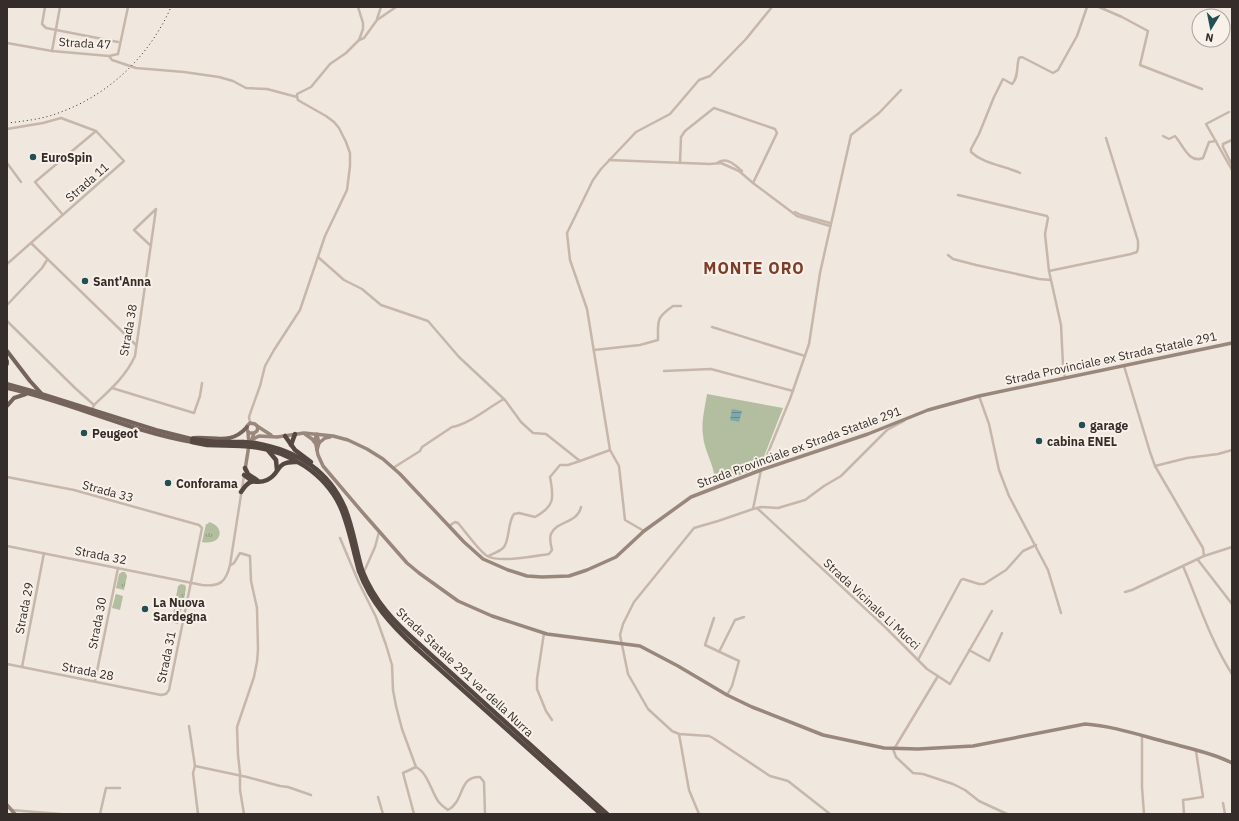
<svg xmlns="http://www.w3.org/2000/svg" width="1239" height="821" viewBox="0 0 1239 821" font-family="'IBM Plex Sans',sans-serif">
	<style>
		.grass { fill: url(#grass-tufts) }
		.pitch { fill: #b3bd9f }
		.water { fill: url(#water-rules) }
		.lines { fill: none; stroke-linecap: round; stroke-linejoin: round }
		.street { stroke: #c7b7ab; stroke-width: 2.5 }
		.secondary { stroke: #9a877c; stroke-width: 3.5 }
		.primary { stroke: #75645c; stroke-width: 4 }
		.highway { stroke: #554741; stroke-width: 4.5 }
		.rail { stroke: #352d29; stroke-width: 1; stroke-dasharray: 1 3; stroke-linecap: butt }
		.highway-bridge { stroke: #554741; stroke-width: 4.5 }
		.poi-dot { fill: #234f52; stroke: #f8f1e9; stroke-width: 1.5 }
		.labels { text-anchor: middle; dominant-baseline: central; stroke-width: 4; stroke-linejoin: round; paint-order: stroke }
		.street-label { font-size: 12px; fill: #352d29; stroke: #f8f1e9 }
		.poi-label { font-size: 12px; font-weight: bold; fill: #352d29; stroke: #f8f1e9; text-anchor: start }
		.district-label { font-size: 16px; font-weight: bold; letter-spacing: 1px; fill: #7c3d2a; stroke: #f8f1e9 }
	</style>
	<defs>
		<pattern id="grass-tufts" width="24" height="20" patternUnits="userSpaceOnUse"><rect width="24" height="20" fill="#b3bd9f"/><path d="M3 7l-1-3M5 7V3M7 7l1-3M15 17l-1-3M17 17v-4M19 17l1-3" fill="none" stroke="#929a82"/></pattern>
		<pattern id="water-rules" width="6" height="5" patternUnits="userSpaceOnUse"><rect width="6" height="5" fill="#7fa8aa"/><path d="M0 2.5h6" fill="none" stroke="#69898a"/></pattern>
	</defs>
	<rect width="100%" height="100%" fill="#f0e7de"/>
	<g class="grass">
		<path d="M209 522C226 527 222 546 202 542L206 524H208Z"/>
		<polygon points="122,572 125,572 127,576 124,590 116,588 119,574"/>
		<polygon points="181,584 185,585 186,588 183,604 175,602 178,586"/>
		<polygon points="116,594 123,596 120,610 112,608"/>
		<polygon points="169,604 182,607 178,624 171,622 174,609 171,605 168,605"/>
	</g>
	<path class="pitch" d="M707 394 783 408 763 459 759 468 715 484C716 467 704 452 703 435 701 422 705 407 707 394Z"/>
	<polygon class="water" points="732,409 742,411 739,422 730,420"/>
	<g class="lines">
		<g class="street">
			<polyline points="45,7 42,24 46,28 118,42"/>
			<polyline points="1099,7 1122,17 1148,31 1140,65 1202,89"/>
			<polyline points="377,19 381,7"/>
			<polyline points="359,40 364,38 377,20 396,7"/>
			<polyline points="7,43 52,51 109,56 118,54 128,7"/>
			<polyline points="52,51 60,7"/>
			<polyline points="109,56 112,60 136,68 184,72 219,77 233,81 246,88 267,89 297,97"/>
			<polyline points="297,97 297,94 311,87 330,64 346,53 359,40 363,29 363,23 358,7"/>
			<polyline points="1229,112 1206,124 1232,170"/>
			<polyline points="7,129 43,123 61,118 96,131"/>
			<path d="M1163 136 1169 139 1175 136C1183 145 1189 164 1203 158L1209 142 1216 141"/>
			<polyline points="1232,140 1223,144 1223,147 1232,165"/>
			<polyline points="609,160 710,164 721,163 739,171 753,183 797,216 830,226"/>
			<polyline points="7,163 21,182"/>
			<polyline points="680,163 681,137 685,131 714,108 775,129 777,133 753,183"/>
			<path d="M717 163C726 156 735 165 742 171"/>
			<path d="M1020 173C1004 165 985 165 971 152V149L979 134 994 97 1003 79 1012 84C1019 77 1016 67 1019 58L1022 57 1053 73 1058 70 1077 36 1087 7"/>
			<polyline points="958,195 1047,216 1048,218 1045,234 1049,271"/>
			<polyline points="795,212 801,215 830,223"/>
			<polyline points="31,243 136,345"/>
			<polyline points="948,255 953,259 976,265 1039,279 1051,280"/>
			<polyline points="318,257 344,280 362,289 381,305 428,321 459,357 505,400 521,422 533,433 546,434 580,461 610,450"/>
			<polyline points="7,264 124,161 96,131 35,182 63,215"/>
			<polyline points="7,305 42,268 47,260"/>
			<polyline points="7,321 75,388 94,405"/>
			<polyline points="712,327 805,356"/>
			<path d="M594 350 640 345 658 340C658 320 656 318 673 306H681"/>
			<polyline points="1124,366 1150,452 1155,466 1197,538 1203,548 1204,556"/>
			<polyline points="664,371 711,369 793,391"/>
			<polyline points="1065,378 1063,365 1061,325 1049,271 1131,254 1137,252 1138,248 1138,241 1106,138"/>
			<polyline points="112,388 194,413 200,396 202,383"/>
			<polyline points="979,396 989,424 999,470 1009,496 1048,570 1061,613"/>
			<path d="M92 410 94 405C110 390 126 376 135 356L156 209 134 230 151 246"/>
			<polyline points="250,423 249,417 251,411 260,386 265,366 274,350 300,310 325,236 347,190 350,166 350,153 346,142 339,128 334,122 326,116 303,103 298,100 297,97"/>
			<polyline points="1155,466 1187,458 1218,454 1232,450"/>
			<path d="M393 468 420 451 422 447 452 427C468 425 489 407 504 399"/>
			<polyline points="7,477 74,490 199,525 202,528 169,690 166,694 161,695 7,664"/>
			<polyline points="757,508 884,626 927,669 950,684 992,611"/>
			<polyline points="753,509 761,470 790,399 809,344 820,273 851,135 879,113 901,90"/>
			<path d="M449 526 455 522 458 523C465 531 479 551 487 556 500 563 535 556 549 554L552 550C551 545 549 539 551 534 556 521 578 523 581 507"/>
			<polyline points="644,531 625,520 619,466 610,450 587,309 570,260 567,233 593,180 601,169 636,132 670,114 699,80 710,76 746,39 772,7"/>
			<polyline points="340,538 359,583 376,617 386,645 392,665 393,690 396,706 402,729 416,767"/>
			<path d="M7 546 202 585C220 587 226 582 230 565L244 476"/>
			<path d="M488 556C492 554 499 552 503 548 510 542 507 523 514 514L519 513 535 517C555 506 554 498 550 477L560 465H568L580 461"/>
			<polyline points="1198,560 1232,604"/>
			<polyline points="231,565 234,563 240,553 250,556 251,581 257,608 258,650 257,662 254,677 237,727 238,755 240,773 240,790 244,814"/>
			<path d="M1183 566C1198 601 1211 642 1232 674"/>
			<polyline points="363,574 375,547 379,532"/>
			<polyline points="1125,592 1132,590 1204,556 1232,547"/>
			<polyline points="714,618 705,645 739,661 732,686 727,695"/>
			<polyline points="544,633 537,679 537,689 546,711 552,720"/>
			<polyline points="969,650 989,661 1002,633"/>
			<polyline points="719,652 735,620 744,617"/>
			<polyline points="918,660 961,580 963,579 979,584 984,584 1006,570 1023,551 1036,545"/>
			<polyline points="22,667 44,553"/>
			<polyline points="95,681 118,568"/>
			<polyline points="189,726 195,766 193,773 198,814"/>
			<polyline points="679,734 689,790 699,814"/>
			<polyline points="1142,736 1142,787 1144,814"/>
			<polyline points="893,749 896,757 913,773 923,774 953,784 965,790 979,801 1007,814"/>
			<polyline points="894,749 938,676"/>
			<polyline points="195,766 247,777 280,786 288,787 311,795"/>
			<path d="M416 767C428 773 431 791 438 801 441 805 444 807 448 810 465 801 458 776 480 777L484 782 485 814"/>
			<polyline points="378,797 383,814"/>
			<polyline points="1223,803 1225,814"/>
			<polyline points="11,810 60,814"/>
			<polyline points="100,814 106,788 120,788"/>
			<polyline points="414,814 403,773 416,767"/>
			<polyline points="830,814 788,781 770,776 713,738 709,736 679,734 672,731 648,709 628,674 620,635 623,624 634,602 694,528 718,521 753,509 761,507 778,508 805,500 824,486 841,476 887,430 904,421"/>
			<polyline points="1184,814 1183,800 1203,797 1196,751"/>
		</g>
		<g class="secondary">
			<polyline points="257,426 271,435"/>
			<polyline points="305,434 312,439 315,443"/>
			<path d="M317 434 315 439 316 445 318 455 323 466 363 513 407 563 419 573 458 601 492 616 547 634 640 646 678 666 727 695 752 707 823 735 884 748 918 749 973 746 1085 724C1114 726 1142 736 1170 743 1191 749 1213 753 1232 763"/>
			<polyline points="317,435 319,443 317,450"/>
			<polyline points="252,439 254,433 257,431 258,427 255,424 250,423 247,426 247,430 249,433 254,433"/>
			<polyline points="251,440 259,436 277,437 304,433 333,436 348,440 367,449 383,459 400,474 464,542 483,559 508,570 527,576 542,577 569,576 587,570 616,557 644,531 691,497 761,470 868,434 928,410 979,396 1232,343"/>
			<polyline points="319,443 325,438 330,437"/>
			<polyline points="245,470 249,445 248,432"/>
			<polyline points="7,805 15,814"/>
		</g>
		<g class="primary">
			<polyline points="7,351 30,381 41,393"/>
			<polyline points="7,361 7,364"/>
			<polyline points="7,384 32,391 156,430 192,439"/>
			<path d="M7 388C70 402 129 431 192 442"/>
			<polyline points="7,406 14,398 26,394"/>
			<path d="M193 438C215 436 230 446 247 427"/>
		</g>
		<g class="highway">
			<polyline points="285,436 295,450 311,462"/>
			<polyline points="192,439 215,442 243,442"/>
			<polyline points="192,442 207,445 242,446"/>
			<path d="M255 443C295 450 328 469 345 508 353 527 356 550 362 570"/>
			<polyline points="291,445 295,434"/>
			<path d="M254 447C290 452 324 473 340 506 349 526 353 550 359 571"/>
			<polyline points="267,449 276,460 277,470"/>
			<polyline points="245,468 248,474 257,480"/>
			<polyline points="244,475 252,481"/>
			<path d="M241 492C253 474 254 486 267 480 282 473 274 461 297 462"/>
			<polyline points="419,644 607,814"/>
			<polyline points="416,648 601,814"/>
		</g>
		<path class="rail" d="M7 123C25 121 44 119 61 112 110 94 150 55 171 7"/>
		<g class="highway-bridge">
			<polyline points="243,442 255,443"/>
			<polyline points="242,446 254,447"/>
			<path d="M362 570C375 602 394 622 419 644"/>
			<path d="M359 571C371 603 391 625 416 648"/>
		</g>
	</g>
	<g class="poi-dot">
		<circle cx="33" cy="157" r="4"/>
		<circle cx="85" cy="281" r="4"/>
		<circle cx="1082" cy="425" r="4"/>
		<circle cx="84" cy="433" r="4"/>
		<circle cx="1039" cy="441" r="4"/>
		<circle cx="168" cy="483" r="4"/>
		<circle cx="145" cy="609" r="4"/>
	</g>
	<g class="labels">
		<g class="street-label">
			<text transform="translate(85 43) rotate(3)">Strada 47</text>
			<text transform="translate(87 182) rotate(-41)">Strada 11</text>
			<text transform="translate(128 330) rotate(-80)">Strada 38</text>
			<text transform="translate(1111 358) rotate(-12)">Strada Provinciale ex Strada Statale 291</text>
			<text transform="translate(799 447) rotate(-20)">Strada Provinciale ex Strada Statale 291</text>
			<text transform="translate(108 491) rotate(15)">Strada 33</text>
			<text transform="translate(101 555) rotate(11)">Strada 32</text>
			<text transform="translate(872 604) rotate(43)">Strada Vicinale Li Mucci</text>
			<text transform="translate(24 608) rotate(-79)">Strada 29</text>
			<text transform="translate(97 623) rotate(-79)">Strada 30</text>
			<text transform="translate(166 657) rotate(-78)">Strada 31</text>
			<text transform="translate(88 671) rotate(11)">Strada 28</text>
			<text transform="translate(465 672) rotate(43)">Strada Statale 291 var della Nurra</text>
		</g>
		<g class="poi-label">
			<text x="41" y="157">EuroSpin</text>
			<text x="93" y="281">Sant'Anna</text>
			<text x="1090" y="425">garage</text>
			<text x="92" y="433">Peugeot</text>
			<text x="1047" y="441">cabina ENEL</text>
			<text x="176" y="483">Conforama</text>
			<text x="153" y="602">La Nuova<tspan x="153" dy="14">Sardegna</tspan></text>
		</g>
		<g class="district-label">
			<text x="754" y="268">MONTE ORO</text>
		</g>
	</g>
	<rect width="1239" height="821" fill="none" stroke="#352d29" stroke-width="16"/>
	<g transform="translate(1211 28) rotate(190)"><circle r="19" fill="#f8f1e9" stroke="#aaa39c"/>
	<path d="M0-3L7 15L0 10L-7 15Z" fill="#234f52"/>
	<text y="-6" font-size="11" font-weight="bold" text-anchor="middle" fill="#352d29">N</text>
	</g>
</svg>
